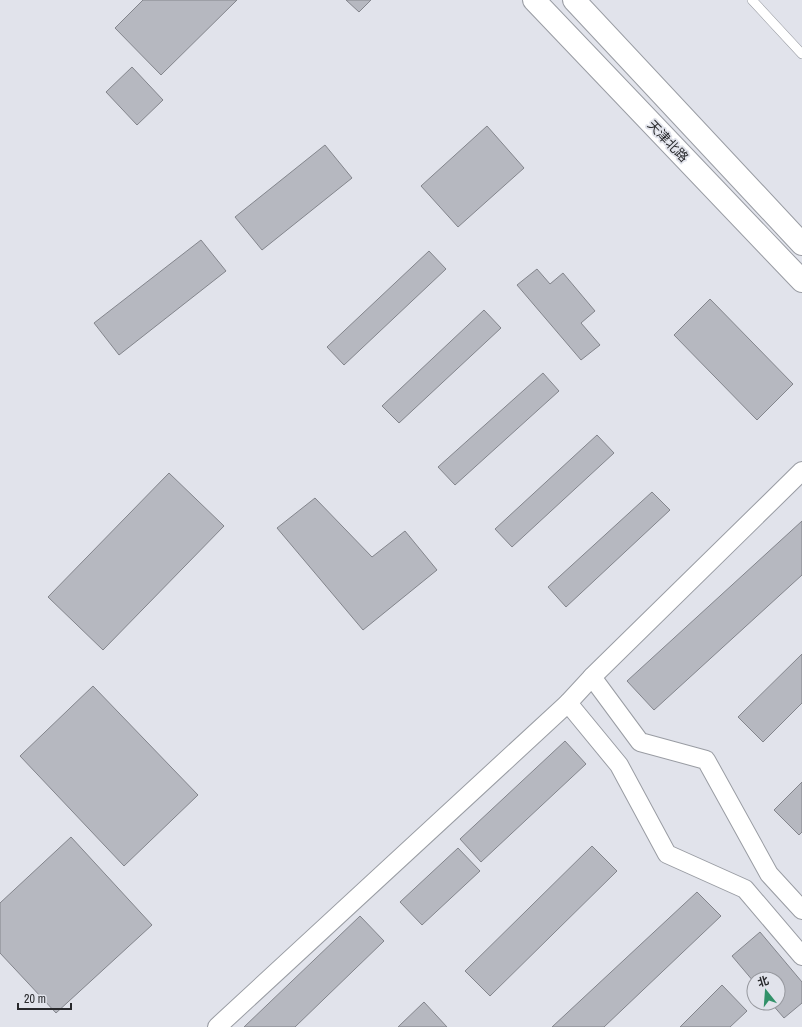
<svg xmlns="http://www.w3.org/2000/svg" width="802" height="1027" viewBox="0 0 802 1027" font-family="'Archivo Narrow','Noto Sans SC',sans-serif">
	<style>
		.building { fill: #b6b8c0; stroke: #83858c }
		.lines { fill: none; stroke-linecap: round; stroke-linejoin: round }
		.lane-casing { stroke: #999ca3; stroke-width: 10 }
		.street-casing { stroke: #999ca3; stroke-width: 20 }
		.secondary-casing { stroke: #999ca3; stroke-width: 24 }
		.lane { stroke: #fff; stroke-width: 9 }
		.street { stroke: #fff; stroke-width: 18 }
		.secondary { stroke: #fff; stroke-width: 22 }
		.labels { text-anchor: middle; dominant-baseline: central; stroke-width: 3.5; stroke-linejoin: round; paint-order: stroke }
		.street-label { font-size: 13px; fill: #28292c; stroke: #e1e3eb }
	</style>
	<rect width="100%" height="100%" fill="#e1e3eb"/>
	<g class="building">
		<polygon points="143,0 237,0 161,75 115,28"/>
		<polygon points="346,0 371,0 359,12"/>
		<polygon points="132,67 163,100 137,125 106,92"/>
		<polygon points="487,126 524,168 458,227 421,186"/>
		<polygon points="325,145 352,178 262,250 235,217"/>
		<polygon points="201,240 226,271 119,355 94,323"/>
		<polygon points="429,251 446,269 344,365 327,347"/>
		<polygon points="537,269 550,284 563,273 595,311 581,323 600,345 581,360 517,285"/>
		<polygon points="710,299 793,384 757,420 674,335"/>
		<polygon points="484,310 501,328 399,423 382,406"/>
		<polygon points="543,373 559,391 455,485 438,467"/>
		<polygon points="597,435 614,453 512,547 495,529"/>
		<polygon points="169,473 224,526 103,650 48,597"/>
		<polygon points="652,492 670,510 566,607 548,587"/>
		<polygon points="315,498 372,557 405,531 437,570 363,630 277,528"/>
		<polygon points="802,521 802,575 654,710 627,681"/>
		<polygon points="802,654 802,703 763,742 738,717"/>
		<polygon points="93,686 198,795 124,866 20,756"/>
		<polygon points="565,741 586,764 481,862 460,839"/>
		<polygon points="802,782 802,832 799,835 774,810"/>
		<polygon points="71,837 152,925 56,1013 0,953 0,903"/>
		<polygon points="592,846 617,871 490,996 465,971"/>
		<polygon points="458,848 480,871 422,925 400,902"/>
		<polygon points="697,892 721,916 604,1027 552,1027"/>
		<polygon points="360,916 384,941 295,1027 244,1027"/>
		<polygon points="760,932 802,982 802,1003 784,1018 771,1003 778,1003 778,979 754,979 754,982 732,956"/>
		<polygon points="722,985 747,1011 730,1027 680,1027"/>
		<polygon points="424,1002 447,1027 398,1027"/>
	</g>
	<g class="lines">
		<defs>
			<polyline id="lane" points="752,0 802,54"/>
			<g id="street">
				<polyline points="592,677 640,742 706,760 769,874 802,910"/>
				<polyline points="568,703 619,765 667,854 745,889 802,956"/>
				<polyline points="217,1027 568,703 592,677 802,471"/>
			</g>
			<g id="secondary">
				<polyline points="534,0 802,281"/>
				<polyline points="574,0 802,244"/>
			</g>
		</defs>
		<use href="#lane" class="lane-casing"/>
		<use href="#street" class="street-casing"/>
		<use href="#secondary" class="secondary-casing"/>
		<use href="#lane" class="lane"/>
		<use href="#street" class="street"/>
		<use href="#secondary" class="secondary"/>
	</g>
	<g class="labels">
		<g class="street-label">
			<text transform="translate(668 141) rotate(46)">天津北路</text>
		</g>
	</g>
	<g transform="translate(766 991) rotate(343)"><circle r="19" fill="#e1e3eb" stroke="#97999f"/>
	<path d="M0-3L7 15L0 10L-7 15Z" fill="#329169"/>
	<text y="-6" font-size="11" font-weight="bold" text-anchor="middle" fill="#28292c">北</text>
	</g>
	<path d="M18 1003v6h53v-6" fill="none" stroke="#28292c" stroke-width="2"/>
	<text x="24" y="1003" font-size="12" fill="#28292c" stroke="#e1e3eb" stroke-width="3" paint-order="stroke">20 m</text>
</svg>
